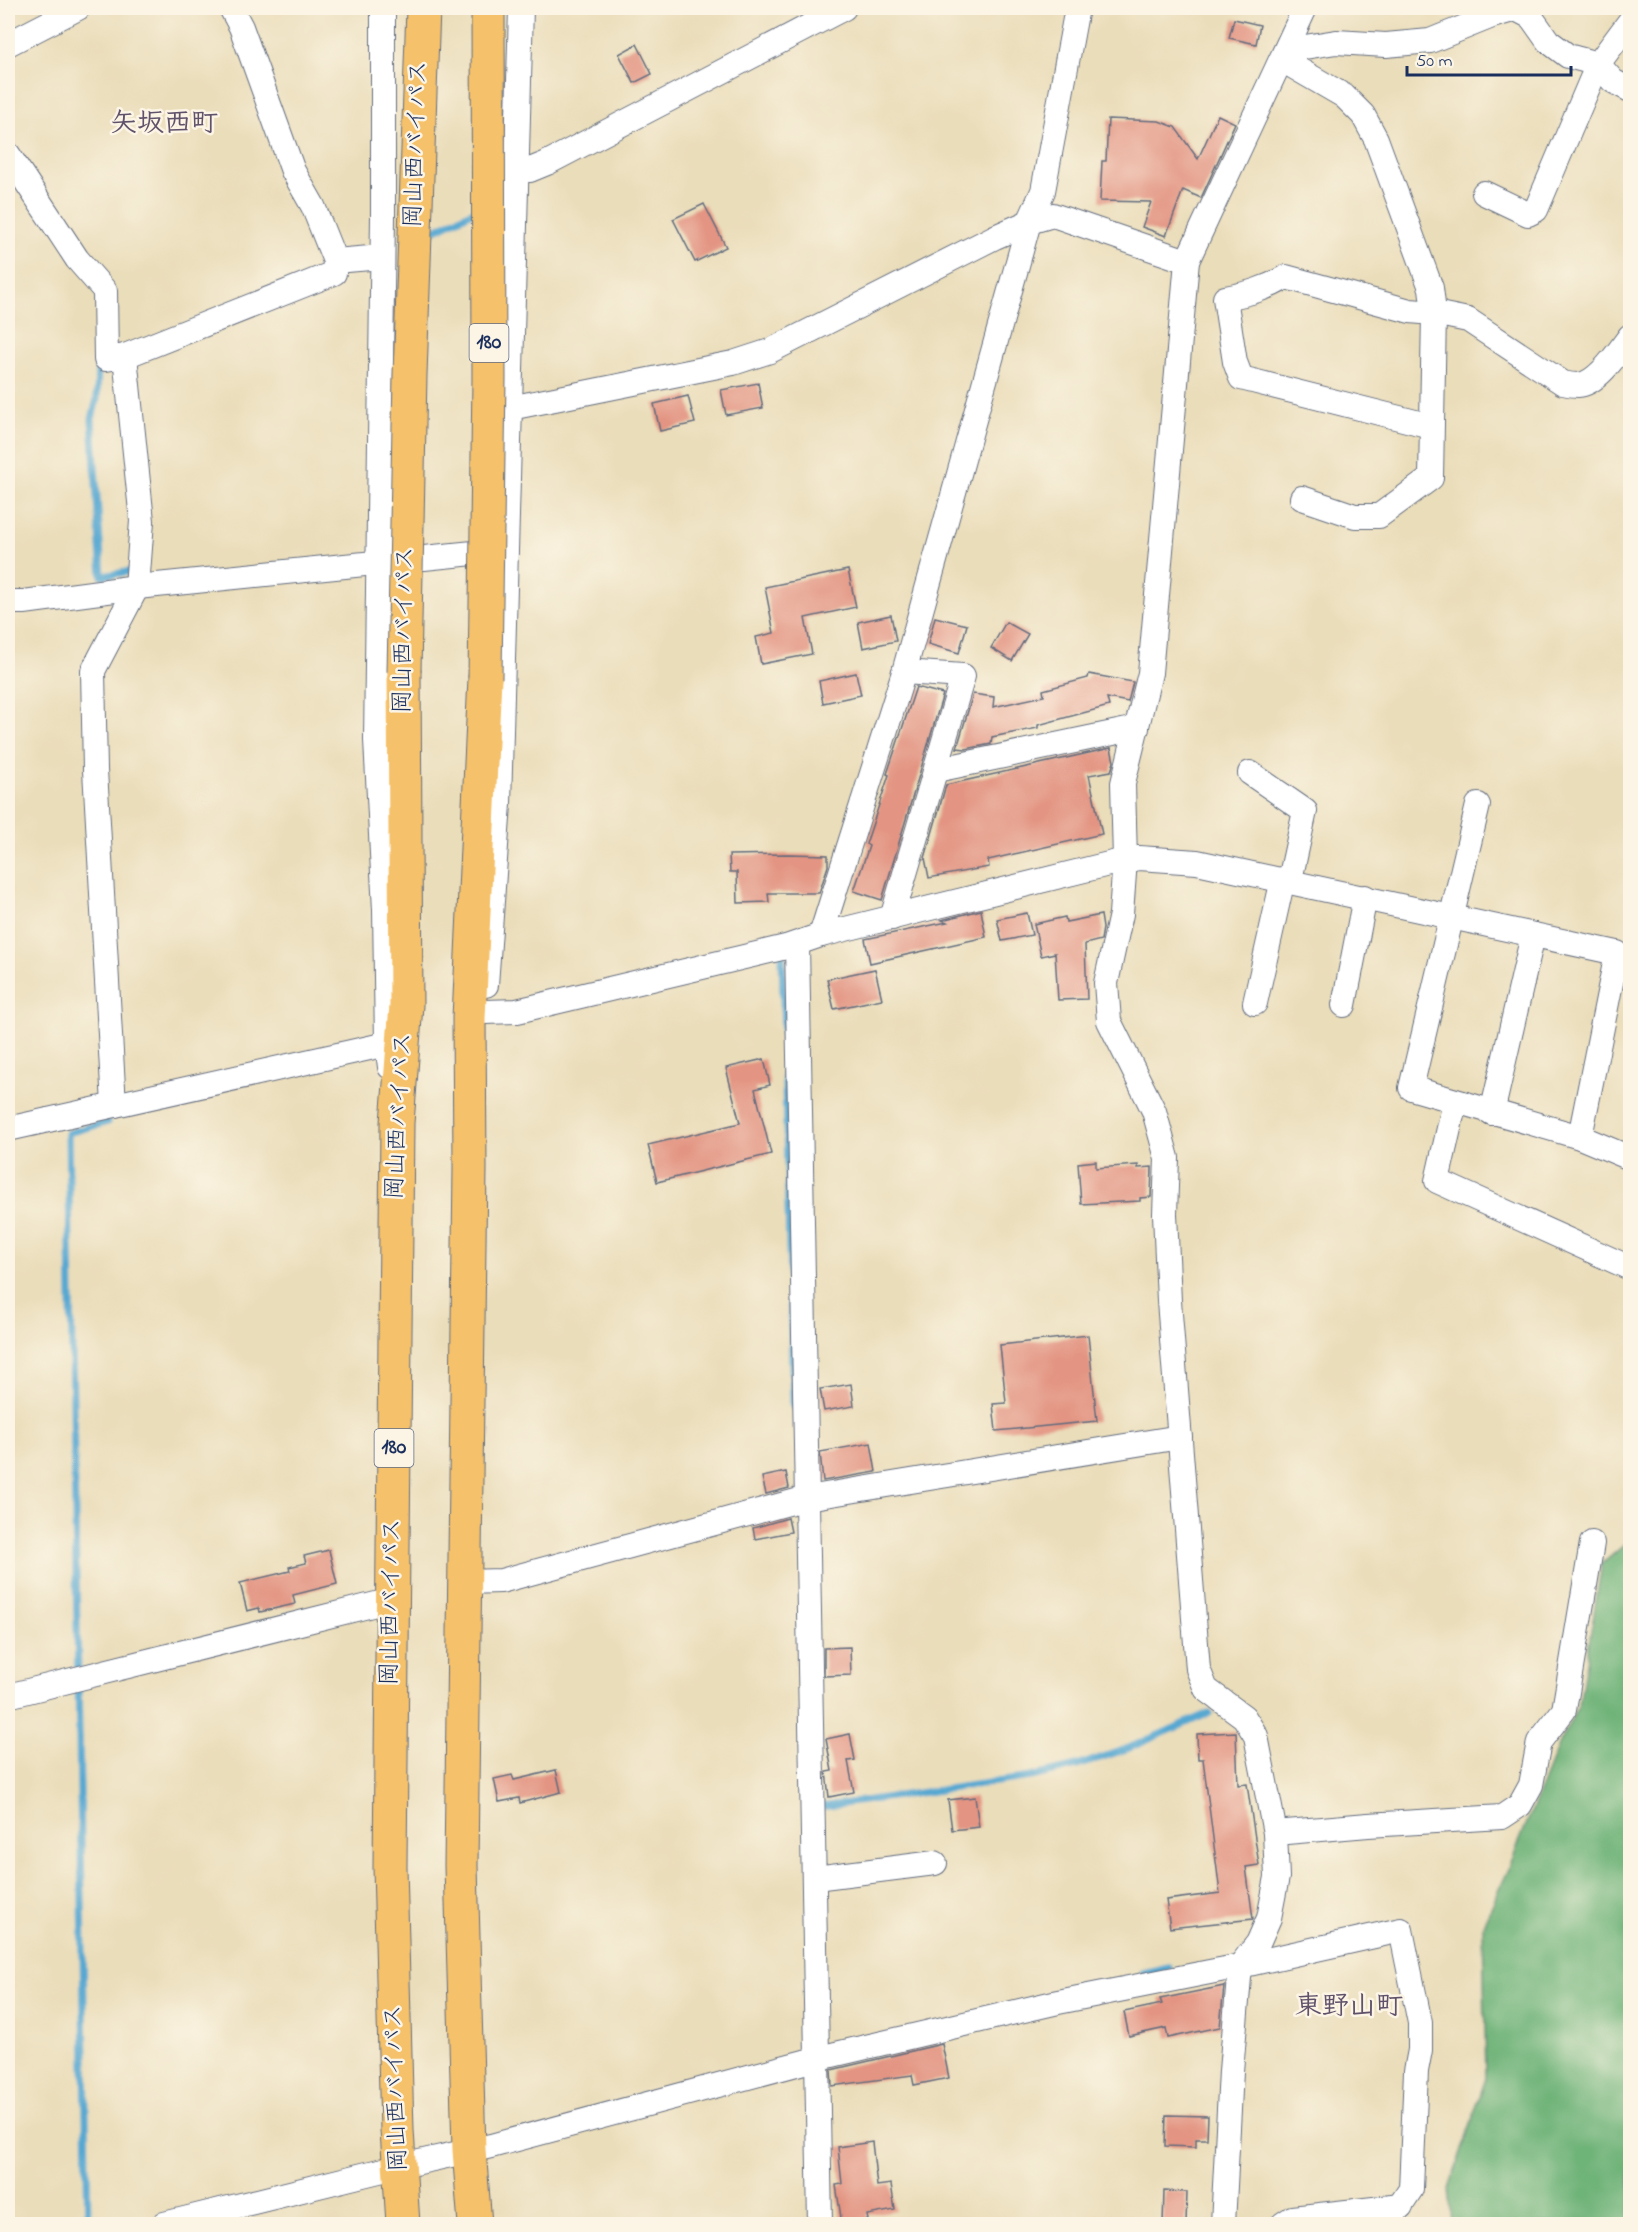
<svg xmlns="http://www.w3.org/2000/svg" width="1638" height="2232" viewBox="0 0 1638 2232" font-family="'Indie Flower','Klee One',sans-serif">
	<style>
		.forest { fill: #6eb378; stroke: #44716b; stroke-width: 1.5 }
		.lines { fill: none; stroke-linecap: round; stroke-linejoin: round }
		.stream { stroke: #57a8d2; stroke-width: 7 }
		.building { fill: #e39482 }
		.minor-casing { stroke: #636c7e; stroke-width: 26 }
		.trunk-casing { stroke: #636c7e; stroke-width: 35 }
		.minor { stroke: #fff; stroke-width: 24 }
		.trunk { stroke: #f5c16b; stroke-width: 33 }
		.trunk-bridge-casing { stroke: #636c7e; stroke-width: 35; stroke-linecap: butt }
		.trunk-bridge { stroke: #f5c16b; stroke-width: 33 }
		.labels { text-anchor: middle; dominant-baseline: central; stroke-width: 5; stroke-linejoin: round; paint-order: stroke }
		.shield { fill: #fcf5e5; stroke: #5e6a86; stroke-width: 1.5 }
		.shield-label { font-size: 22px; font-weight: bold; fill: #1b2f5e }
		.street-label { font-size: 24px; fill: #1b2f5e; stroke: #fcf5e5 }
		.quarter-label { font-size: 27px; font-weight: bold; fill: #61526b; stroke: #fcf5e5 }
	</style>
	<rect width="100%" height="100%" fill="#fcf5e5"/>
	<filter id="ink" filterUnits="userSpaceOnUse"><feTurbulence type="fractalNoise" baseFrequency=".0167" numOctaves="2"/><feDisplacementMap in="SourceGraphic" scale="12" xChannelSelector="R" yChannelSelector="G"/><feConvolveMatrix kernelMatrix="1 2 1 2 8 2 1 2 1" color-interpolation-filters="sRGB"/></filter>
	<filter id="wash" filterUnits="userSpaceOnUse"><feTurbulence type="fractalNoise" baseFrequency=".008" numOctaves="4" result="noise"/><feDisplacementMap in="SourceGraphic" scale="24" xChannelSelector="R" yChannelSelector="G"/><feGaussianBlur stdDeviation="1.35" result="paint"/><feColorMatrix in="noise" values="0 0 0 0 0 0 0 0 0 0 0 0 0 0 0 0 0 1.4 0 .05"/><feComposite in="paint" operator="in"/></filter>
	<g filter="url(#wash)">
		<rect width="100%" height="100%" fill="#eaddba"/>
		<polygon class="forest" points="1630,1540 1630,2224 1452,2224 1449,2189 1486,2078 1483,1925 1506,1875 1559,1743 1579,1705 1602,1564"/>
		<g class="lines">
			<g class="stream">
				<polyline points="425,235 480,208"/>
				<polyline points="98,360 97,399 92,419 102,576 133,571"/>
				<polyline points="782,952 793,1406"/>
				<polyline points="821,1807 1031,1777 1077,1766 1129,1748 1209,1713"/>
				<polyline points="1143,1973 1169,1967"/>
				<polyline points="88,2224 68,1133 108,1122"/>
			</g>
		</g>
		<g id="blocks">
			<g class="building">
				<polygon points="1234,19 1260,25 1256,44 1229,38"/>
				<polygon points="637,44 652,74 634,83 619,54"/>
				<polygon points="1218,115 1235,123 1201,198 1183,190 1166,236 1142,227 1151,202 1100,201 1102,161 1106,161 1108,119 1159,121 1175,127 1198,159"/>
				<polygon points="704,204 726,247 695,262 673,219"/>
				<polygon points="758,383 763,408 726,415 721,390"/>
				<polygon points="688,396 695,423 660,431 654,404"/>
				<polygon points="848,570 856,607 805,618 812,654 761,664 756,637 774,633 765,587"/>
				<polygon points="891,615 896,641 863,648 858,622"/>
				<polygon points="935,617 967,625 959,653 928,644"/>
				<polygon points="1006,622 1028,634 1012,661 991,648"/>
				<polygon points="856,673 861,695 823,703 819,681"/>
				<polygon points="1089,674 1133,682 1128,702 1107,698 1109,706 1038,725 1038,728 992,737 991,744 966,749 957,748 973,694 994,697 993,707 1044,696 1043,690 1088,678"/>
				<polygon points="916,687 943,694 882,900 854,891 869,846 866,844 889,775 887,774"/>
				<polygon points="1111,748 1114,762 1111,771 1089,775 1102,834 988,860 989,867 929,878 925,858 946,785"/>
				<polygon points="788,854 828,855 828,866 819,893 768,893 769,902 738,903 737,872 730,872 729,855"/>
				<polygon points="981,910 986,937 870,963 865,939 947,922 942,920"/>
				<polygon points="1027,913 1032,935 1002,941 997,919"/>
				<polygon points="1101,915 1103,928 1101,940 1085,944 1087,999 1058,1000 1055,953 1041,956 1034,924 1065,917 1066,922"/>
				<polygon points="875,969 882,999 834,1009 827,979"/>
				<polygon points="764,1059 770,1085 755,1089 771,1154 657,1182 648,1145 740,1123 726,1068"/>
				<polygon points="1096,1161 1096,1168 1138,1165 1138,1168 1152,1167 1151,1197 1140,1198 1140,1201 1081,1204 1078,1163"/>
				<polygon points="1088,1335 1097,1421 996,1431 993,1404 1006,1403 1000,1345"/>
				<polygon points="851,1384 854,1406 824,1411 820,1389"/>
				<polygon points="871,1443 876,1472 823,1481 820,1452"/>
				<polygon points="786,1472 789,1488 766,1494 762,1477"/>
				<polygon points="788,1518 791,1532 755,1539 753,1528"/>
				<polygon points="329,1550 337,1584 293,1595 295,1604 260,1612 259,1608 247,1611 240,1583 290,1571 289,1567 306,1563 304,1556"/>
				<polygon points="850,1647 851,1675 824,1676 824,1648"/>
				<polygon points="1236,1732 1238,1785 1247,1784 1259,1865 1246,1867 1253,1919 1170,1928 1166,1900 1220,1893 1203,1759 1198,1759 1197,1734"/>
				<polygon points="850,1734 855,1760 848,1761 854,1792 829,1797 826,1772 832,1771 826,1739"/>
				<polygon points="556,1770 561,1792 520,1803 519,1798 499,1802 494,1779 512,1775 514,1780"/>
				<polygon points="975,1797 979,1827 952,1830 948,1800"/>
				<polygon points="1224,1986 1220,2027 1168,2038 1166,2028 1129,2036 1124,2012 1162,2004 1160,1999"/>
				<polygon points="942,2044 949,2078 914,2085 912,2075 832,2086 831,2070"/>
				<polygon points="1166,2115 1208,2116 1207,2139 1196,2139 1196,2147 1165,2146"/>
				<polygon points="872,2142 877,2186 891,2184 895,2210 867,2215 868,2220 842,2224 836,2185 842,2184 838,2147"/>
				<polygon points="1164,2191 1187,2192 1186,2224 1163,2224"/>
			</g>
		</g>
	</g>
	<g filter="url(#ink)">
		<use href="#blocks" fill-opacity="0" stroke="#636c7e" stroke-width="1.5"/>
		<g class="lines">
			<defs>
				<g id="minor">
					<polyline points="383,8 383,216 376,740 385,910 387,1044 390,1067"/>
					<polyline points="8,44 78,8"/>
					<polyline points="1286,50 1336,42 1386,45 1430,41 1492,16 1516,9 1531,17 1548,41 1568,56 1598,64 1613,81 1630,90"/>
					<polyline points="1282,60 1344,96 1363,115 1376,139 1431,288 1434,313 1431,478 1379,516 1355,516 1302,498"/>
					<polyline points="8,154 77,259 105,291 106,359 125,356 334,273 335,261 313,206 293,171 241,27 231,8"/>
					<polyline points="517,169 530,170 547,163 844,8"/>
					<polyline points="1484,193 1528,214 1536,210 1598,64 1630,21"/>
					<polyline points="335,261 382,257"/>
					<polyline points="510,408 733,363 770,351 995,237 1029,222 1053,215 1187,261"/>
					<path d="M1431 426 1241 378 1235 362 1225 298C1247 294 1266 289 1286 277L1410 311 1434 313 1468 320 1563 383C1567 384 1573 385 1578 385 1598 384 1619 351 1630 336"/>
					<polyline points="8,602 24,602 137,587 503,550"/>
					<polyline points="936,770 1137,728"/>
					<polyline points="1250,773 1305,811 1290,880"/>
					<polyline points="1478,805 1411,1088 1580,1137"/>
					<polyline points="892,918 963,676 904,672"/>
					<polyline points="821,935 904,672 1029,222 1043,191 1077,8"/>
					<polyline points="797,944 820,2224"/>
					<polyline points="486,985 499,804 521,8"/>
					<polyline points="1255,1003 1283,879"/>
					<polyline points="1344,1005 1365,897"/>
					<polyline points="485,1012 517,1011 786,947 821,935 1125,860 1139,858 1197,862 1617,953 1580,1137 1630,1158"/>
					<polyline points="1455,1102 1437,1181 1630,1268"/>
					<polyline points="114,1105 95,770 93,671 137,587 142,521 125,356"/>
					<polyline points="1492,1113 1533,935"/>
					<polyline points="8,1129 387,1044"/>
					<polyline points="465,1582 501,1581 807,1498 1180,1437"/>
					<polyline points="8,1696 392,1600"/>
					<polyline points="1275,1833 1368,1825 1502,1817 1520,1805 1531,1785 1539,1742 1564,1710 1592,1543"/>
					<polyline points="815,1878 935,1863"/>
					<polyline points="164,2224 379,2171 491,2146 819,2058 1058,2002 1240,1966 1401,1930 1420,2023 1420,2050 1416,2071 1411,2189 1393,2216 1393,2224"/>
					<polyline points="1223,2224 1231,2071 1240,1966 1258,1943 1269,1918 1277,1877 1275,1833 1256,1736 1244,1717 1206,1689 1198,1669 1169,1301 1165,1214 1167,1158 1154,1111 1109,1021 1106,983 1121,914 1125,860 1123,783 1150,673 1187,261 1305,8"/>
					<polyline points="1283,2224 1292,2218 1401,2206"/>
				</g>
				<g id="trunk">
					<polyline points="403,2224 397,2130 390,1867 397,1123 406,1005 404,672"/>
					<polyline points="475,2224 469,2150 461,1866 470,1168 469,1018 485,678"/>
				</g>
			</defs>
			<use href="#minor" class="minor-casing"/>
			<use href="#trunk" class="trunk-casing"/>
			<use href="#minor" class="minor"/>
			<use href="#trunk" class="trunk"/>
			<defs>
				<g id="trunk-bridge">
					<polyline points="404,672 410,375 423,8"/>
					<polyline points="485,678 489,378 488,8"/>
				</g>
			</defs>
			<use href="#trunk-bridge" class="trunk-bridge-casing"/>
			<use href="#trunk-bridge" class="trunk-bridge"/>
		</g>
	</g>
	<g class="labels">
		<g class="shield">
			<rect x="469.5" y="324" width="39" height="38" rx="4.5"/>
			<rect x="374.5" y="1429" width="39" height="38" rx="4.5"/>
		</g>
		<g class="shield-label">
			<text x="489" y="343">180</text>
			<text x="394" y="1448">180</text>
		</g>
		<g class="street-label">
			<text transform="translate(417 144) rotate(-88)">岡山西バイパス</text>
			<text transform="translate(405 630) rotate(-89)">岡山西バイパス</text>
			<text transform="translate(400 1116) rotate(-87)">岡山西バイパス</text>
			<text transform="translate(392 1602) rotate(-89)">岡山西バイパス</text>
			<text transform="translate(397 2088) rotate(-92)">岡山西バイパス</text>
		</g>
		<g class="quarter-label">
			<text x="164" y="124">矢坂西町</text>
			<text x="1349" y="2007">東野山町</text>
		</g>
	</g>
	<rect width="1638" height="2232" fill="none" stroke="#fcf5e5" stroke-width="30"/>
	<path d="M1407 66v9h164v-9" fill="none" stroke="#1b2f5e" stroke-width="3"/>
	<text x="1416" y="66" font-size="18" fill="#1b2f5e" stroke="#fcf5e5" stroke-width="4.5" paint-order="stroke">50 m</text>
</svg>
